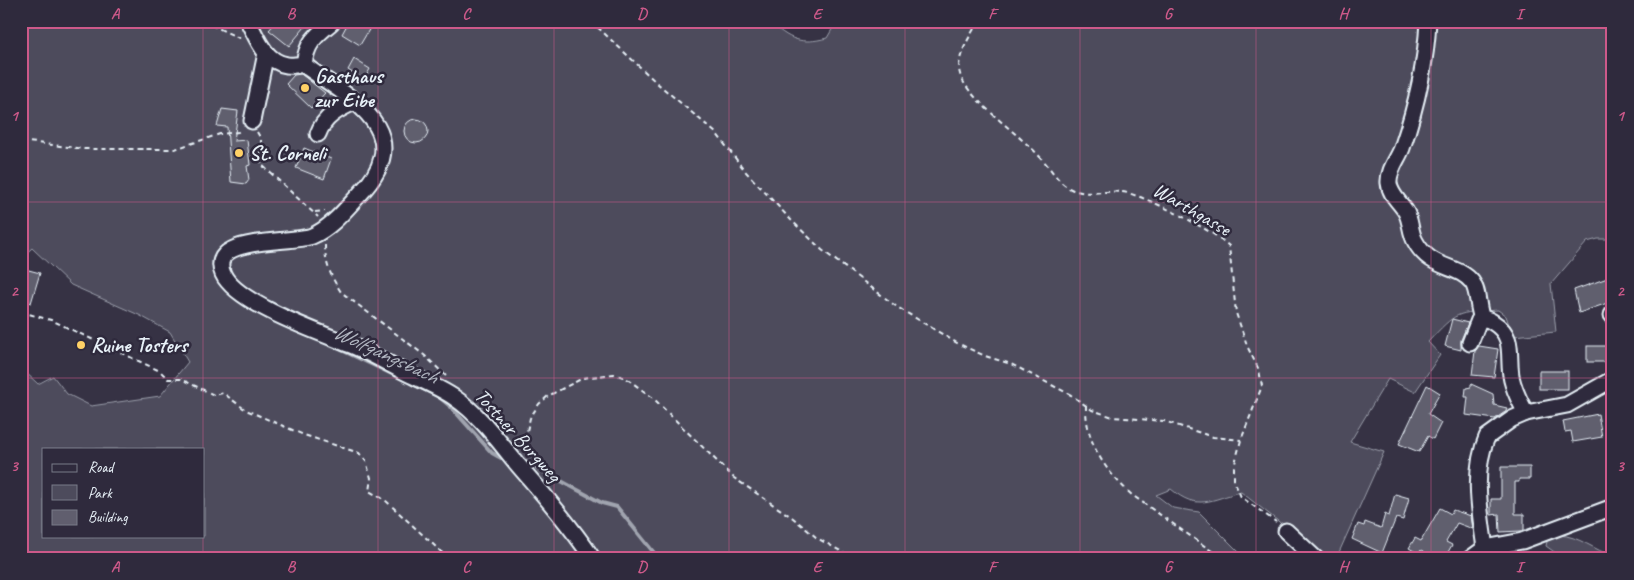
<svg xmlns="http://www.w3.org/2000/svg" width="1634" height="580" viewBox="0 0 1634 580" font-family="Caveat,sans-serif">
	<style>
		.green { fill: #4d4b5c; stroke: #9a9eaa; fill-rule: evenodd }
		.lines { fill: none; stroke-linecap: round; stroke-linejoin: round }
		.stream { stroke: #a0a4af; stroke-width: 4 }
		.building { fill: #605e6e; stroke: #e8f1f8 }
		.minor-casing { stroke: #e8f1f8; stroke-width: 19 }
		.path { stroke: #e8f1f8; stroke-width: 2; stroke-dasharray: 5 4; stroke-linecap: butt }
		.minor { stroke: #2f2a3d; stroke-width: 15 }
		.grid { fill: none; stroke: #cd598a; stroke-width: 1; stroke-opacity: 0.55 }
		.poi-dot { fill: #ffd166; stroke: #2f2a3d; stroke-width: 2 }
		.labels { text-anchor: middle; dominant-baseline: central; stroke-width: 5; stroke-linejoin: round; paint-order: stroke }
		.poi-label { font-size: 21px; font-weight: bold; fill: #e8f1f8; stroke: #2f2a3d; text-anchor: start }
		.street-label { font-size: 21px; fill: #e8f1f8; stroke: #2f2a3d }
		.water-label { font-size: 22px; font-style: italic; fill: #b2b7c2; stroke: #2f2a3d }
		.neatline { fill: none; stroke: #cd598a; stroke-width: 2 }
		.grid-label { font-size: 16px; text-anchor: middle; font-weight: bold; fill: #cd598a }
	</style>
	<rect width="100%" height="100%" fill="#363244"/>
	<filter id="ink" filterUnits="userSpaceOnUse"><feTurbulence type="fractalNoise" baseFrequency=".02" numOctaves="2"/><feDisplacementMap in="SourceGraphic" scale="10" xChannelSelector="R" yChannelSelector="G"/><feConvolveMatrix kernelMatrix="1 2 1 2 8 2 1 2 1" color-interpolation-filters="sRGB"/></filter>
	<g filter="url(#ink)">
		<g class="green">
			<path d="M21 21H769C789 40 801 45 827 38L837 21H1613V239H1598L1587 242 1551 284 1556 332 1513 336 1506 316 1498 310C1455 313 1457 311 1428 342L1440 355 1415 392 1388 379 1350 442 1384 452 1336 559H1319L1278 521 1241 492C1211 499 1198 512 1171 489L1156 495 1173 508 1199 512 1246 559H21V368L38 384 53 376 67 394 91 406 160 396 188 362 170 332 139 315 71 285 32 248 21 258ZM44 449H204V536H44Z"/>
			<path d="M1559 535C1579 536 1594 550 1613 556V559H1564L1546 546 1548 537Z"/>
		</g>
		<g class="lines">
			<g class="stream">
				<polyline points="331,345 394,375"/>
				<polyline points="410,383 438,396 451,407 492,453 501,458"/>
				<polyline points="537,468 602,503 617,507 659,559"/>
			</g>
		</g>
		<g class="building">
			<polygon points="277,21 310,21 289,46 269,30"/>
			<polygon points="349,21 358,21 370,28 360,45 342,34"/>
			<polygon points="354,59 370,69 364,80 348,70"/>
			<polygon points="301,74 325,93 311,108 286,84 294,75"/>
			<polygon points="222,109 238,111 234,141 247,140 250,165 247,166 249,180 246,184 231,182 227,127 217,126"/>
			<circle cx="416" cy="131" r="12"/>
			<polygon points="304,148 331,159 324,179 296,168"/>
			<polygon points="21,268 40,273 31,303 21,300"/>
			<polygon points="1613,276 1613,301 1579,313 1574,290"/>
			<polygon points="1452,319 1468,323 1461,340 1461,350 1445,346"/>
			<polygon points="1479,346 1498,349 1494,377 1472,375 1475,351"/>
			<rect x="1587" y="346" width="21" height="16"/>
			<rect x="1539" y="371" width="29" height="18"/>
			<polygon points="1471,384 1493,394 1494,405 1507,408 1505,412 1495,419 1466,415 1468,397 1465,397 1466,388 1471,387"/>
			<polygon points="1427,385 1440,393 1428,414 1441,423 1433,439 1428,436 1419,452 1399,444"/>
			<polygon points="1598,414 1602,437 1573,442 1571,431 1565,432 1563,421"/>
			<polygon points="1501,467 1530,467 1530,479 1519,479 1519,482 1515,482 1515,514 1524,514 1524,530 1521,531 1500,532 1499,514 1491,515 1491,499 1501,499"/>
			<polygon points="1395,494 1409,498 1403,520 1396,518 1382,553 1352,539 1358,524 1364,526 1365,522 1381,528 1385,514 1389,516"/>
			<polygon points="1440,508 1451,514 1453,510 1471,516 1473,529 1457,523 1446,542 1452,545 1444,559 1436,559 1421,550 1419,554 1409,548 1415,538 1421,541"/>
		</g>
		<g class="lines">
			<defs>
				<g id="minor">
					<path d="M248 21C257 38 265 62 287 65 293 66 298 64 304 65 351 99 420 132 359 195 346 209 331 228 312 236 293 244 206 235 223 274 236 303 318 332 348 344 370 352 390 365 411 375 426 382 442 389 455 398 480 415 499 442 518 465 544 495 570 525 593 559"/>
					<path d="M1428 21C1426 64 1416 107 1402 148 1398 159 1388 170 1389 183 1390 195 1400 202 1406 212 1411 221 1410 232 1415 241 1430 270 1458 264 1472 282 1479 291 1477 308 1482 318"/>
					<path d="M304 65C306 44 315 36 331 23"/>
					<polyline points="252,121 266,53"/>
					<path d="M318 134C324 117 338 109 355 102"/>
					<polyline points="1612,315 1613,315"/>
					<path d="M1470 343 1479 320C1484 318 1489 319 1494 323 1518 338 1505 361 1513 384 1516 394 1521 404 1526 413"/>
					<polyline points="1286,531 1316,559"/>
					<polyline points="1485,548 1522,541 1613,507"/>
					<path d="M1470 559 1485 548C1480 513 1472 471 1487 437L1512 419 1526 413 1567 405 1613 379"/>
				</g>
			</defs>
			<use href="#minor" class="minor-casing"/>
			<g class="path">
				<polyline points="203,21 241,39"/>
				<polyline points="591,21 657,83 716,133 746,172 791,220 822,250 897,307 957,343 985,356 1011,364 1071,395 1092,410 1113,417 1164,421 1213,437 1241,440"/>
				<path d="M978 21C971 36 955 57 960 74 966 98 1023 137 1041 158 1052 169 1058 184 1073 190 1089 196 1106 190 1122 192 1143 194 1214 231 1229 246L1236 313 1248 348 1259 370 1262 386 1241 440 1234 467V481L1241 497 1276 522"/>
				<polyline points="257,132 261,139 261,164 318,217"/>
				<polyline points="21,141 84,149 175,149 220,134 238,132 242,129"/>
				<polyline points="315,212 325,211"/>
				<path d="M325 245C325 264 331 277 341 292L424 355 446 376"/>
				<polyline points="21,312 51,320 160,371 168,379 181,379 214,395 223,393 246,410 304,435 359,453 366,461 371,478 369,491 385,500 449,559"/>
				<path d="M1086 405C1085 442 1105 471 1132 495L1223 559"/>
				<polyline points="523,448 530,418 539,404 548,396 583,378 614,374 626,378 653,398 734,478 793,518 817,538 855,559"/>
			</g>
			<use href="#minor" class="minor"/>
		</g>
	</g>
	<path class="grid" d="M203 21V449M378 21V559M554 21V559M729 21V559M905 21V559M1080 21V559M1256 21V559M1431 21V559M21 202H1613M21 378H1613M203 536V559"/>
	<g class="poi-dot">
		<circle cx="305" cy="88" r="5"/>
		<circle cx="239" cy="153" r="5"/>
		<circle cx="81" cy="345" r="5"/>
	</g>
	<g class="labels">
		<g class="poi-label">
			<text x="315" y="76">Gasthaus<tspan x="315" dy="24">zur Eibe</tspan></text>
			<text x="249" y="153">St. Corneli</text>
			<text x="91" y="345">Ruine Tosters</text>
		</g>
		<g class="street-label">
			<text transform="translate(1192 209) rotate(30)">Warthgasse</text>
			<text transform="translate(518 435) rotate(48)">Tostner Burgweg</text>
		</g>
		<g class="water-label">
			<text transform="translate(386 354) rotate(25)">Wolfgangsbach</text>
		</g>
	</g>
	<rect width="1634" height="580" fill="none" stroke="#2f2a3d" stroke-width="55"/>
	<rect x="42" y="448" width="162" height="90" fill="#2f2a3d" stroke="#797a88"/>
	<rect x="52" y="464" width="25" height="8" fill="#2f2a3d" stroke="#797a88"/>
	<text x="88" y="472" font-size="15" fill="#e8f1f8">Road</text>
	<rect x="52" y="485" width="25" height="15" fill="#4d4b5c" stroke="#797a88"/>
	<text x="88" y="498" font-size="15" fill="#e8f1f8">Park</text>
	<rect x="52" y="510" width="25" height="15" fill="#605e6e" stroke="#797a88"/>
	<text x="88" y="522" font-size="15" fill="#e8f1f8">Building</text>
	<rect x="28" y="28" width="1578" height="524" class="neatline"/>
	<g class="grid-label">
		<text x="115" y="19">A</text>
		<text x="291" y="19">B</text>
		<text x="466" y="19">C</text>
		<text x="642" y="19">D</text>
		<text x="817" y="19">E</text>
		<text x="992" y="19">F</text>
		<text x="1168" y="19">G</text>
		<text x="1343" y="19">H</text>
		<text x="1519" y="19">I</text>
		<text x="14" y="121">1</text>
		<text x="1620" y="121">1</text>
		<text x="14" y="296">2</text>
		<text x="1620" y="296">2</text>
		<text x="14" y="471">3</text>
		<text x="1620" y="471">3</text>
		<text x="115" y="572">A</text>
		<text x="291" y="572">B</text>
		<text x="466" y="572">C</text>
		<text x="642" y="572">D</text>
		<text x="817" y="572">E</text>
		<text x="992" y="572">F</text>
		<text x="1168" y="572">G</text>
		<text x="1343" y="572">H</text>
		<text x="1519" y="572">I</text>
	</g>
</svg>
